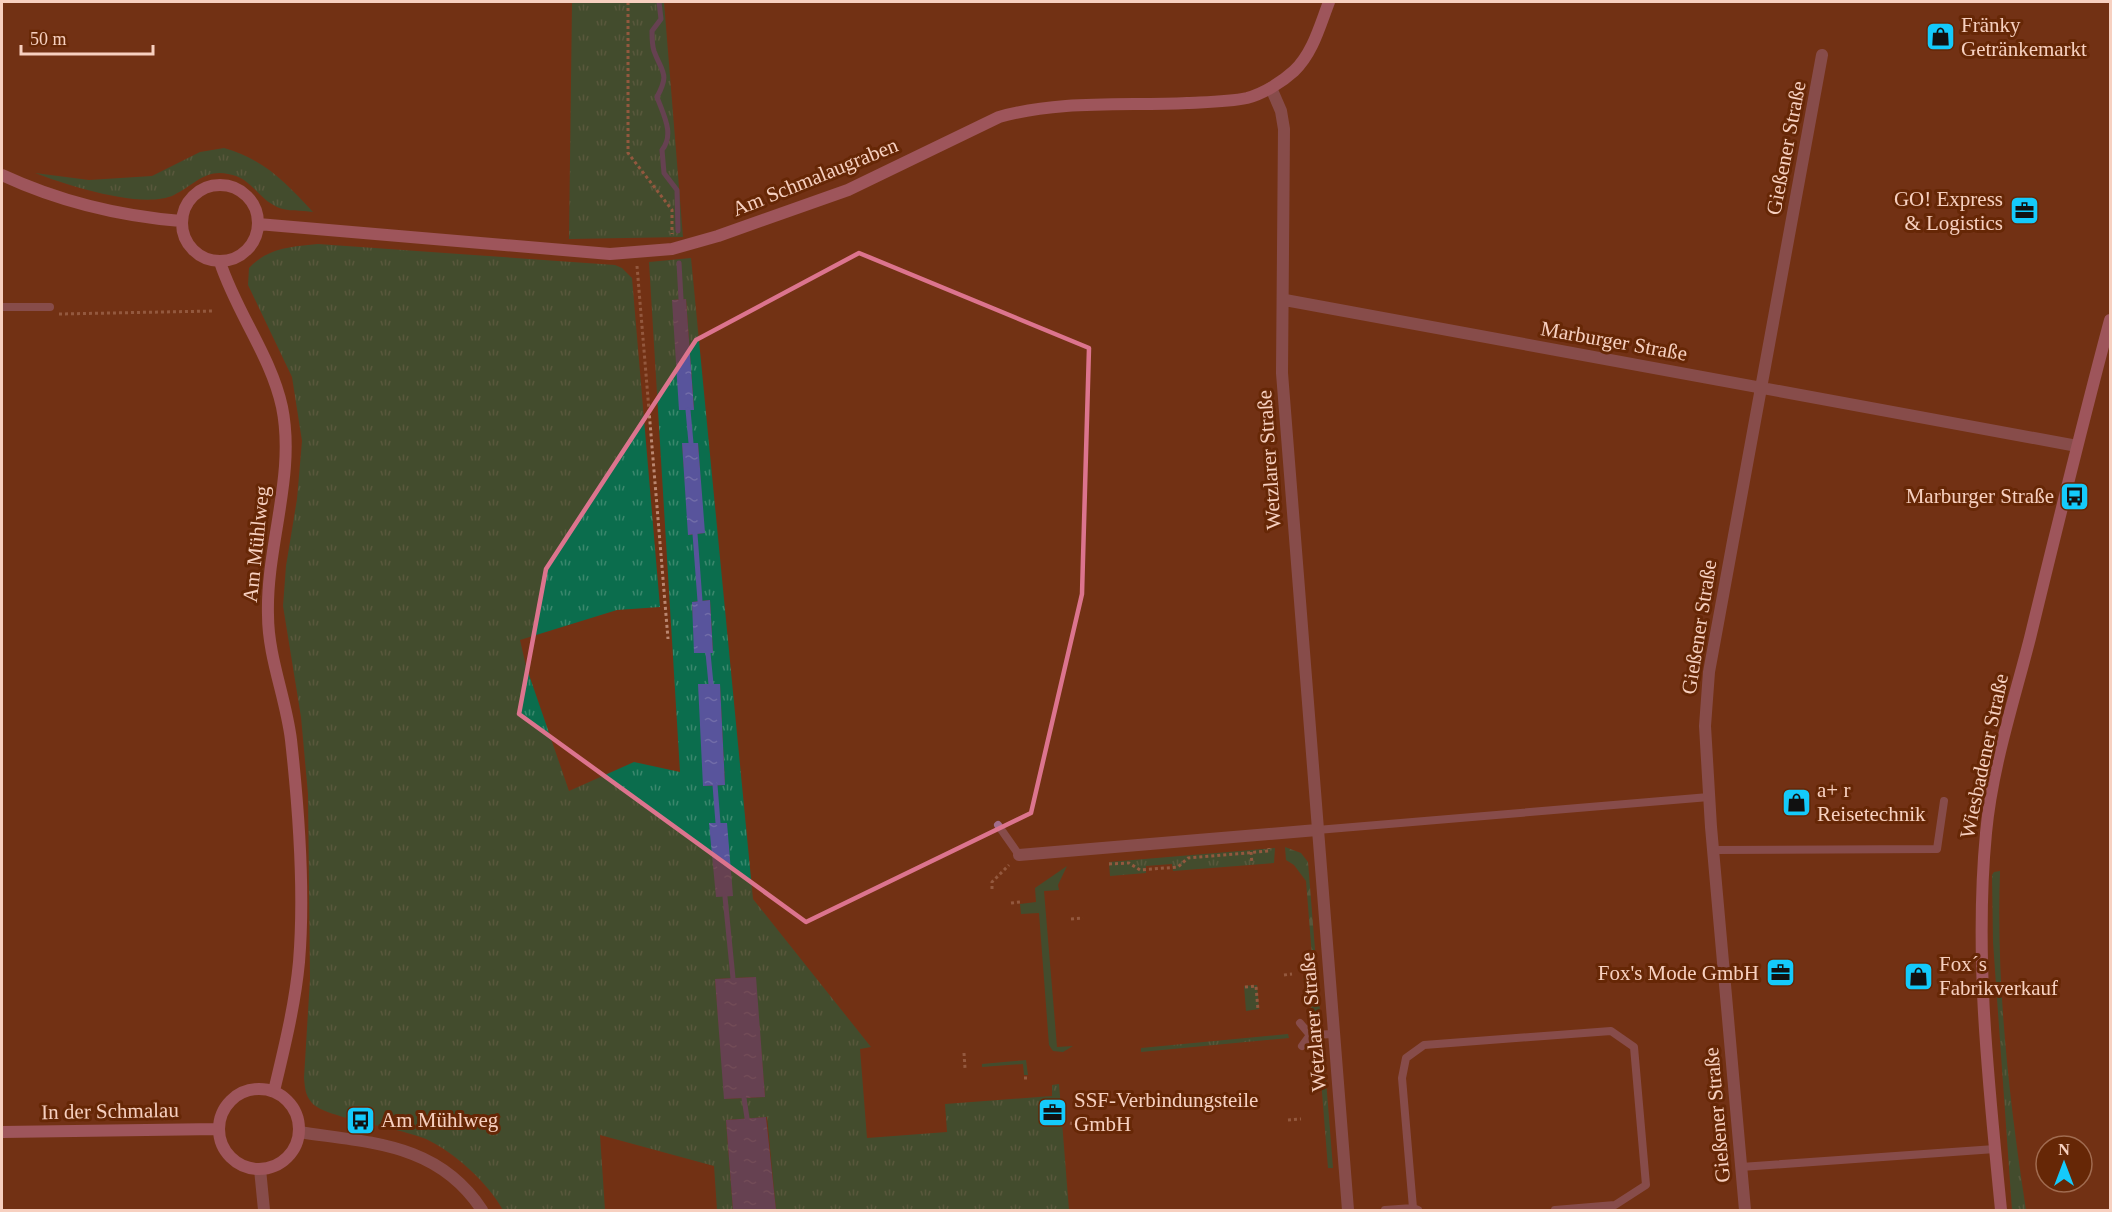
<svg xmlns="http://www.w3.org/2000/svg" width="2112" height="1212" font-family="'Times New Roman',serif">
	<defs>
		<pattern id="grass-tufts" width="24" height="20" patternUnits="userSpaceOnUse" patternTransform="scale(1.5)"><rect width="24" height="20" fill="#0b6d4d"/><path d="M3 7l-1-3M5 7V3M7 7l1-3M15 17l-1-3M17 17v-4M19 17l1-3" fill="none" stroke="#3b876d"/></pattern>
		<pattern id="forest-firs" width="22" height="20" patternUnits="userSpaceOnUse" patternTransform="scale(1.5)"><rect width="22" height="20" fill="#0b6d4d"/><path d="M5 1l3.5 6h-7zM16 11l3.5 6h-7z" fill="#3b876d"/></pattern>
		<pattern id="water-ripples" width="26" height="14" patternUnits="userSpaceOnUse" patternTransform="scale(1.5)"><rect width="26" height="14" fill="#58549c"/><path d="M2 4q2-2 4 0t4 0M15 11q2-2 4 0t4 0" fill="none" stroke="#716ca8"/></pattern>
	</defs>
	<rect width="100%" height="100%" fill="#723214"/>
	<!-- grass -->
	<path fill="url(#grass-tufts)" fill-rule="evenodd" d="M572 2H664L683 237 569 239Z
		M224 148C265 160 285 182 313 212 302 210 287 212 277 207 257 198 251 177 228 174 205 169 193 186 174 195 143 210 66 185 35 173L89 180 152 176 200 152Z
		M318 244 615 265 622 268 632 278 660 607 617 610 520 640 526 666 569 791 634 762 680 772 649 262 691 258 753 899 871 1047 860 1049 867 1138 947 1132 945 1104 1052 1096V1085L1059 1084 1069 1210H776L767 1117 726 1120 733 1210H717L714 1166 600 1135 605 1210H503C488 1183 454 1152 426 1139 401 1128 325 1118 312 1103 305 1095 305 1088 304 1078L310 979 308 794 301 717 283 606 286 566 297 499 302 441 292 377 248 285 249 268C269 247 291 247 318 244ZM686 299 694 409V410H680L673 300ZM682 443H698L704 533 689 535ZM710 600 713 653H695L692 602ZM699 684 720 685 725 785 704 786ZM755 977 765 1097 725 1099 715 979Z
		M1275 848 1274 863 1173 871 1172 864 1146 866V873L1110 876 1109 862Z
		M2000 871C1996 985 2009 1098 2026 1210H2012L1993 942 1992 875 1994 872Z
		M1288 1034 1289 1038 1141 1052V1048Z
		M1319 1055H1324L1333 1168H1328Z
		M1026 1060 1028 1075H1024L1023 1064 982 1067V1064Z"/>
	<!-- forest -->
	<path fill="url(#forest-firs)" d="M1285 847 1301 853 1308 862 1320 1012 1307 1013 1316 1001 1315 992 1303 979 1313 969 1306 881 1294 865 1286 860Z"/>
	<!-- garden -->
	<path fill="#0b6d4d" d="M1067 866 1058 885 1059 890 1044 891 1057 1047 1073 1046 1063 1052 1053 1051 1049 1045 1039 913 1021 914 1020 904 1036 902 1035 888Z
		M1257 985 1259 1009 1246 1011 1244 986Z"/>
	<!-- water -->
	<path fill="url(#water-ripples)" d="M686 299 694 410H679L672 300Z
		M682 443H698L705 533 688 535Z
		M710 600 713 653H694L692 602Z
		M698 684H720L725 785 703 786Z
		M709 823H727L733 896 716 897Z
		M756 977 765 1097 724 1099 715 979Z
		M766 1117 776 1210H733L726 1120Z"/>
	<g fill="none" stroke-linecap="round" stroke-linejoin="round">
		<!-- stream -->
		<path stroke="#58549c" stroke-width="5" d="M659 2 661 19 652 31C652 37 652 45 654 51 662 73 670 73 657 97 663 114 675 134 662 150L664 173 677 190 678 231
			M679 263 681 299
			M688 410 691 443
			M695 534 700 601
			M708 653 711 684
			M715 785 718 823
			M725 897 733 978
			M744 1098 747 1118"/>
		<!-- path -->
		<path stroke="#ba8771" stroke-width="3" stroke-dasharray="3 3" stroke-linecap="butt" d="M628 2V153L672 210V234
			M637 266 668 639
			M59 314 214 311
			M1251 852 1252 864
			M1109 864 1129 863 1140 870 1178 867 1188 858 1269 851V848
			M992 889V882L1009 865
			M1011 903 1020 902
			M1071 919 1083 918
			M1284 975 1292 974
			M1245 987 1256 986 1258 1010
			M964 1053 965 1068
			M1024 1078H1028
			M1288 1120 1301 1119
			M1070 1123 1078 1125"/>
		<!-- lane -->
		<path stroke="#a16d8c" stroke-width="8" d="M2 307H50
			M998 825 1019 855
			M1317 830 1709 797
			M1713 850 1937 849 1944 801
			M1300 1023 1310 1035
			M1310 1035 1334 1034
			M1302 1046 1310 1035
			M1741 1167 1995 1149
			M1413 1208 1402 1078 1406 1058 1424 1045 1611 1031 1634 1047 1646 1185 1615 1205 1555 1210
			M1385 1210 1413 1208 1418 1210"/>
		<!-- street -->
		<path stroke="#a16d8c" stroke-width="12" d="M1271 88 1281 111 1284 129 1282 373 1348 1210
			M1285 300 2077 446
			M1019 855 1317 830
			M299 1132C371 1143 438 1143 482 1210
			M260 1169 264 1210
			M1745 1210 1711 827 1705 726 1709 672 1822 55"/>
		<!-- secondary -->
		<path stroke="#d280b1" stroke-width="12" d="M2 175C58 201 120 216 181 221
			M182 223a38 38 0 1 1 76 0a38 38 0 1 1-76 0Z
			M258 224 610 254 672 249 718 236 848 190 999 117C1060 100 1125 106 1187 103 1206 102 1228 102 1247 98 1263 94 1282 82 1294 71 1313 53 1320 25 1329 2
			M220 262C236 312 271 356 282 407 296 475 266 546 268 615 268 657 286 698 291 740 299 812 305 890 299 962 295 1005 284 1049 274 1091
			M219 1129a40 40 0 1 1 80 0a40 40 0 1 1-80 0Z
			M2 1132 218 1129
			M2001 1210C1989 1086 1974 958 1986 833 1992 767 2014 701 2030 638 2056 531 2082 425 2110 320"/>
	</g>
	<!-- marked area -->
	<path d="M0 0H2112V1212H0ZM859 253 1089 348 1082 594 1031 813 806 922 519 714 546 569 696 340Z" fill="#723214" fill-opacity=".55" fill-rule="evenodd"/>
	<path fill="none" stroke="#dc748e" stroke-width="4.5" stroke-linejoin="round" d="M859 253 1089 348 1082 594 1031 813 806 922 519 714 546 569 696 340Z"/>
	<!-- icons -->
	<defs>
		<symbol id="shop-square" viewBox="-11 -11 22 22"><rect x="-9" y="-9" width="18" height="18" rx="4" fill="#14cafb" stroke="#662706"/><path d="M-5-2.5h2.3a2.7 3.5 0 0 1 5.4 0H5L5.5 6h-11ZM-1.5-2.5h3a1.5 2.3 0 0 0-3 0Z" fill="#111"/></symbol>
		<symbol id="office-square" viewBox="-11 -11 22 22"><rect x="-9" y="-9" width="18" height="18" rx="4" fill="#14cafb" stroke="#662706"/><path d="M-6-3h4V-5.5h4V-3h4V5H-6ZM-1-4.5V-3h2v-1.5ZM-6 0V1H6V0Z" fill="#111"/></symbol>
		<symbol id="bus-square" viewBox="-11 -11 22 22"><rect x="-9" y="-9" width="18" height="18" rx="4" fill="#14cafb" stroke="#662706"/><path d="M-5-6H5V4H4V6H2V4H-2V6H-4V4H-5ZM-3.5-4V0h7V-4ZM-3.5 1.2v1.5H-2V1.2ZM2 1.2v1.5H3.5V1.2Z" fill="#111"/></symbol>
	</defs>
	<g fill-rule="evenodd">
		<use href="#shop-square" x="1924" y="20" width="33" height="33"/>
		<use href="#office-square" x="2008" y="194" width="33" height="33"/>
		<use href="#bus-square" x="2058" y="480" width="33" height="33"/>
		<use href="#shop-square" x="1780" y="786" width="33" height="33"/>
		<use href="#office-square" x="1764" y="956" width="33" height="33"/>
		<use href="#shop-square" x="1902" y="960" width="33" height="33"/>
		<use href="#office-square" x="1036" y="1096" width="33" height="33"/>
		<use href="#bus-square" x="344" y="1104" width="33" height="33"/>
	</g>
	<g text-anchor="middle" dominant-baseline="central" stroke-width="6" stroke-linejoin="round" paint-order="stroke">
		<!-- poi labels -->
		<g font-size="21" fill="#f7d0c0" stroke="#662706" text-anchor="start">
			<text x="1961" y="25">Fränky<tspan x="1961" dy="24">Getränkemarkt</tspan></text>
			<text x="2003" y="199" text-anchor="end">GO! Express<tspan x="2003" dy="24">&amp; Logistics</tspan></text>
			<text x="2054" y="496" text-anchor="end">Marburger Straße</text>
			<text x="1817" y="790">a+ r<tspan x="1817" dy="24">Reisetechnik</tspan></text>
			<text x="1939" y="964">Fox´s<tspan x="1939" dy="24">Fabrikverkauf</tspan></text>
			<text x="1759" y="973" text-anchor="end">Fox's Mode GmbH</text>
			<text x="1074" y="1100">SSF-Verbindungsteile<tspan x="1074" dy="24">GmbH</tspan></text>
			<text x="381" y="1120">Am Mühlweg</text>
		</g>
		<!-- street labels -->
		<g font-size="21" fill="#f7d0c0" stroke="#662706">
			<text transform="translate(1786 148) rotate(-79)">Gießener Straße</text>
			<text transform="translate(815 177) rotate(-22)">Am Schmalaugraben</text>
			<text transform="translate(1614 341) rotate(10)">Marburger Straße</text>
			<text transform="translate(1269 460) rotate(-94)">Wetzlarer Straße</text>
			<text transform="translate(256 544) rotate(-84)">Am Mühlweg</text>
			<text transform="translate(1699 627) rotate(-81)">Gießener Straße</text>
			<text transform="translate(1984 756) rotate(-78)">Wiesbadener Straße</text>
			<text transform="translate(1313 1022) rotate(-95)">Wetzlarer Straße</text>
			<text transform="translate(110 1111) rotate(-1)">In der Schmalau</text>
			<text transform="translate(1717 1115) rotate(-95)">Gießener Straße</text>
		</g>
	</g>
	<!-- border -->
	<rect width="2112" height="1212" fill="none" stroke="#f7d0c0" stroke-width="6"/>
	<!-- north arrow -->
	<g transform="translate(2064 1164)"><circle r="28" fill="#662706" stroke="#a06b50" stroke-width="1.5"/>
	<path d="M0-4.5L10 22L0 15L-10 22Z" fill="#14cafb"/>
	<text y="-9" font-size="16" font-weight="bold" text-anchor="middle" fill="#f7d0c0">N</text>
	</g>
	<!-- scale -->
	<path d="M21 45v9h132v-9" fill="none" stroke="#f7d0c0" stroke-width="3"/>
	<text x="30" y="45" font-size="18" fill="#f7d0c0" stroke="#662706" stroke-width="4.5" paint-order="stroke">50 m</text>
</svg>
